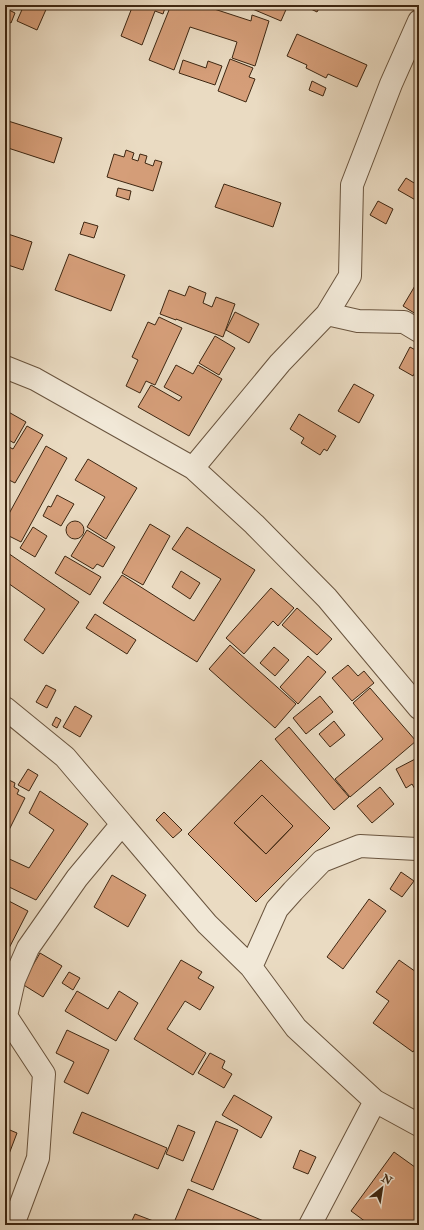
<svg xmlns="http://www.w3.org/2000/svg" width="424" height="1230" font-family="'IM FELL Double Pica',serif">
	<rect width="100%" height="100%" fill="#eadbc2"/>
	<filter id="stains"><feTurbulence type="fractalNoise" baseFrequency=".005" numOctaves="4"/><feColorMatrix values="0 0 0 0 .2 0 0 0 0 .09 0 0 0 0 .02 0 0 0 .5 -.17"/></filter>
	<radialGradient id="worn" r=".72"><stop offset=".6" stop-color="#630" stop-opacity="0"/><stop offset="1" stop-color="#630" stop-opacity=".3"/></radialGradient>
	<!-- building -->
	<path fill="#d59e79" stroke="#3e2712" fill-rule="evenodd" d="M24 5H48L37 30 17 21Z
		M133 5H166L163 14 155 11 142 45 121 36Z
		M171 5H202L251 21 252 15 269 21 255 66 232 58 237 42 190 27 174 70 149 60Z
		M243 5H288L281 21Z
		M303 5H321L317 12Z
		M5 8 15 13 11 23 5 20Z
		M297 34 367 65 357 87 328 74 326 78 306 68 307 65 287 56Z
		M230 59 253 68 249 77 255 79 246 102 218 91Z
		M183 60 206 68 208 61 222 66 215 85 179 73Z
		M312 81 326 88 323 96 309 90Z
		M5 120 62 138 54 163 5 147Z
		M126 150 134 153 132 159 138 161 140 154 147 156 145 163 153 166 155 160 162 162 153 191 107 177 114 154 124 157Z
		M406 178 419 186V202L398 190Z
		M224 184 281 203 273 227 215 207Z
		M118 188 131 191 129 200 116 196Z
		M378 201 393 209 386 224 370 215Z
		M84 222 98 226 94 238 80 234Z
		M5 233 32 242 23 270 5 264Z
		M69 254 125 275 111 311 55 290Z
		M419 279V316L403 306Z
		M189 286 206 293 203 303 212 307 216 297 235 304 223 337 176 319V320L160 314 169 290 185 296Z
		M235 312 259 324 249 343 226 330Z
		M159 317 182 328 155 385 146 381 140 393 126 386 138 360 132 357 148 322 155 325Z
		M215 336 235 348 219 375 199 363Z
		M410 347 419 352V365L413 376 399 368Z
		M176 365 193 374 198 365 222 379 189 436 138 407 151 385 179 401 182 397 164 387Z
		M354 384 374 395 359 423 338 411Z
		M5 410 26 422 14 443 5 438Z
		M299 414 336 436 327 451 324 449 320 455 301 443 304 438 290 429Z
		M27 426 43 435 15 483 5 478V454L9 447 13 449Z
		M46 446 67 458 21 542 5 534V521Z
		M88 459 137 488 106 539 87 527 105 497 75 480Z
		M57 495 74 504 61 526 43 516 48 506 51 507Z
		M66 530a9 9 0 1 1 18 0a9 9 0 1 1-18 0Z
		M150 524 170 536 143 585 122 573Z
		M33 527 47 536 35 557 20 548Z
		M187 527 255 570 197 662 103 603 122 575 194 621 221 579 172 549Z
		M87 530 115 547 103 567 97 564 93 569 71 556Z
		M5 551 79 602 43 654 24 640 45 609 5 581Z
		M65 556 101 577 90 595 55 573Z
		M181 571 200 583 190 599 172 587Z
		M271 588 294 608 278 626 273 621 244 654 226 638Z
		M297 608 332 639 317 655 282 625Z
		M95 614 136 640 127 654 86 628Z
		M230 645 296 704 275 728 209 669Z
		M274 647 289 660 275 676 260 663Z
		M308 656 326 672 298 704 280 687Z
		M348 665 358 676 364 671 374 683 352 701 332 678Z
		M46 685 56 690 47 708 36 702Z
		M370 688 416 741 350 797 335 779 383 739 353 703Z
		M320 696 333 712 306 734 293 718Z
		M75 706 92 716 80 737 63 727Z
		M56 717 61 720 57 728 52 725Z
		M334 721 345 735 330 747 319 734Z
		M289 727 349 797 334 810 275 739Z
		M419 757V796L412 784 406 788 396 769Z
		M261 760 330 828 256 902 188 834ZM262 795 293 826 266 854 234 823Z
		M28 769 38 775 29 791 18 785Z
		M5 778 15 783 14 787 19 790 17 794 25 798 5 838Z
		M380 787 394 804 372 823 357 806Z
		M40 791 88 824 36 900 5 885V857L29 868 54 830 29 813Z
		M262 795 293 826 266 854 234 823Z
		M164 812 182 830 173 838 156 820Z
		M401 872 414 881 402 897 390 889Z
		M112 875 146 895 128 927 94 907Z
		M5 899 28 911 5 956Z
		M369 899 386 911 343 969 327 957Z
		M40 953 62 966 43 997 22 984Z
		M181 960 202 972 198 978 214 987 200 1010 185 1001 167 1029 206 1053 193 1075 134 1039Z
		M399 960 419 974V1043L413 1052 373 1023 389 1001 376 992Z
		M69 972 80 978 73 990 62 983Z
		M77 991 108 1009 119 991 138 1003 116 1041 65 1011Z
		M67 1030 109 1050 88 1094 64 1082 74 1062 56 1053Z
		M210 1053 225 1061 222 1068 232 1074 224 1088 198 1073Z
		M234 1095 272 1117 261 1138 222 1115Z
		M82 1112 167 1148 158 1169 73 1133Z
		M216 1121 238 1130 213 1190 191 1181Z
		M178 1125 195 1132 183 1161 166 1154Z
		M5 1128 17 1133 9 1154 5 1153Z
		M300 1150 316 1157 308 1174 293 1168Z
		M394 1152 419 1170V1225H370L351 1211Z
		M188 1189 273 1225H173Z
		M135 1214 156 1222 155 1225H130Z"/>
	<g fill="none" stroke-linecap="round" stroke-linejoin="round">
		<defs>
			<path id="minor" d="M327 314 358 321 404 322 419 331
				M5 367 35 379 193 468 254 524 327 598 419 708
				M193 468 280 363 327 314 350 276 352 185 391 84 419 21
				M5 708 65 757 122 824
				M251 967 277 909 293 891 322 861 360 846 417 849 419 848
				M13 1225 38 1158 44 1074 6 1016 14 980 28 948 77 878 122 824 207 924 251 967 296 1028 375 1101 419 1125
				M310 1225 375 1101"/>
		</defs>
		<!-- minor casing -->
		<use href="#minor" stroke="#69543e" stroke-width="24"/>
		<!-- minor -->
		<use href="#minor" stroke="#f1e8d7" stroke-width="22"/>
	</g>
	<!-- margin -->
	<rect width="424" height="1230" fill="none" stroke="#eadbc2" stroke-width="20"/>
	<rect x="6" y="6" width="412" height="1218" fill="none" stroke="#3e2712" stroke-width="2"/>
	<rect x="10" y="10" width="404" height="1210" fill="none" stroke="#3e2712"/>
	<!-- north arrow -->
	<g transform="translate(382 1188) rotate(30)" stroke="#f1e8d7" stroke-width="3" paint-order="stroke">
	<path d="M0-3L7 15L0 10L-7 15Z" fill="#3e2712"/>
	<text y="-6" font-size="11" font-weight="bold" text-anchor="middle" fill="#3e2712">N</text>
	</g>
	<rect width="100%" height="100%" filter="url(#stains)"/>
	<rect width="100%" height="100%" fill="url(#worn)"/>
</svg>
